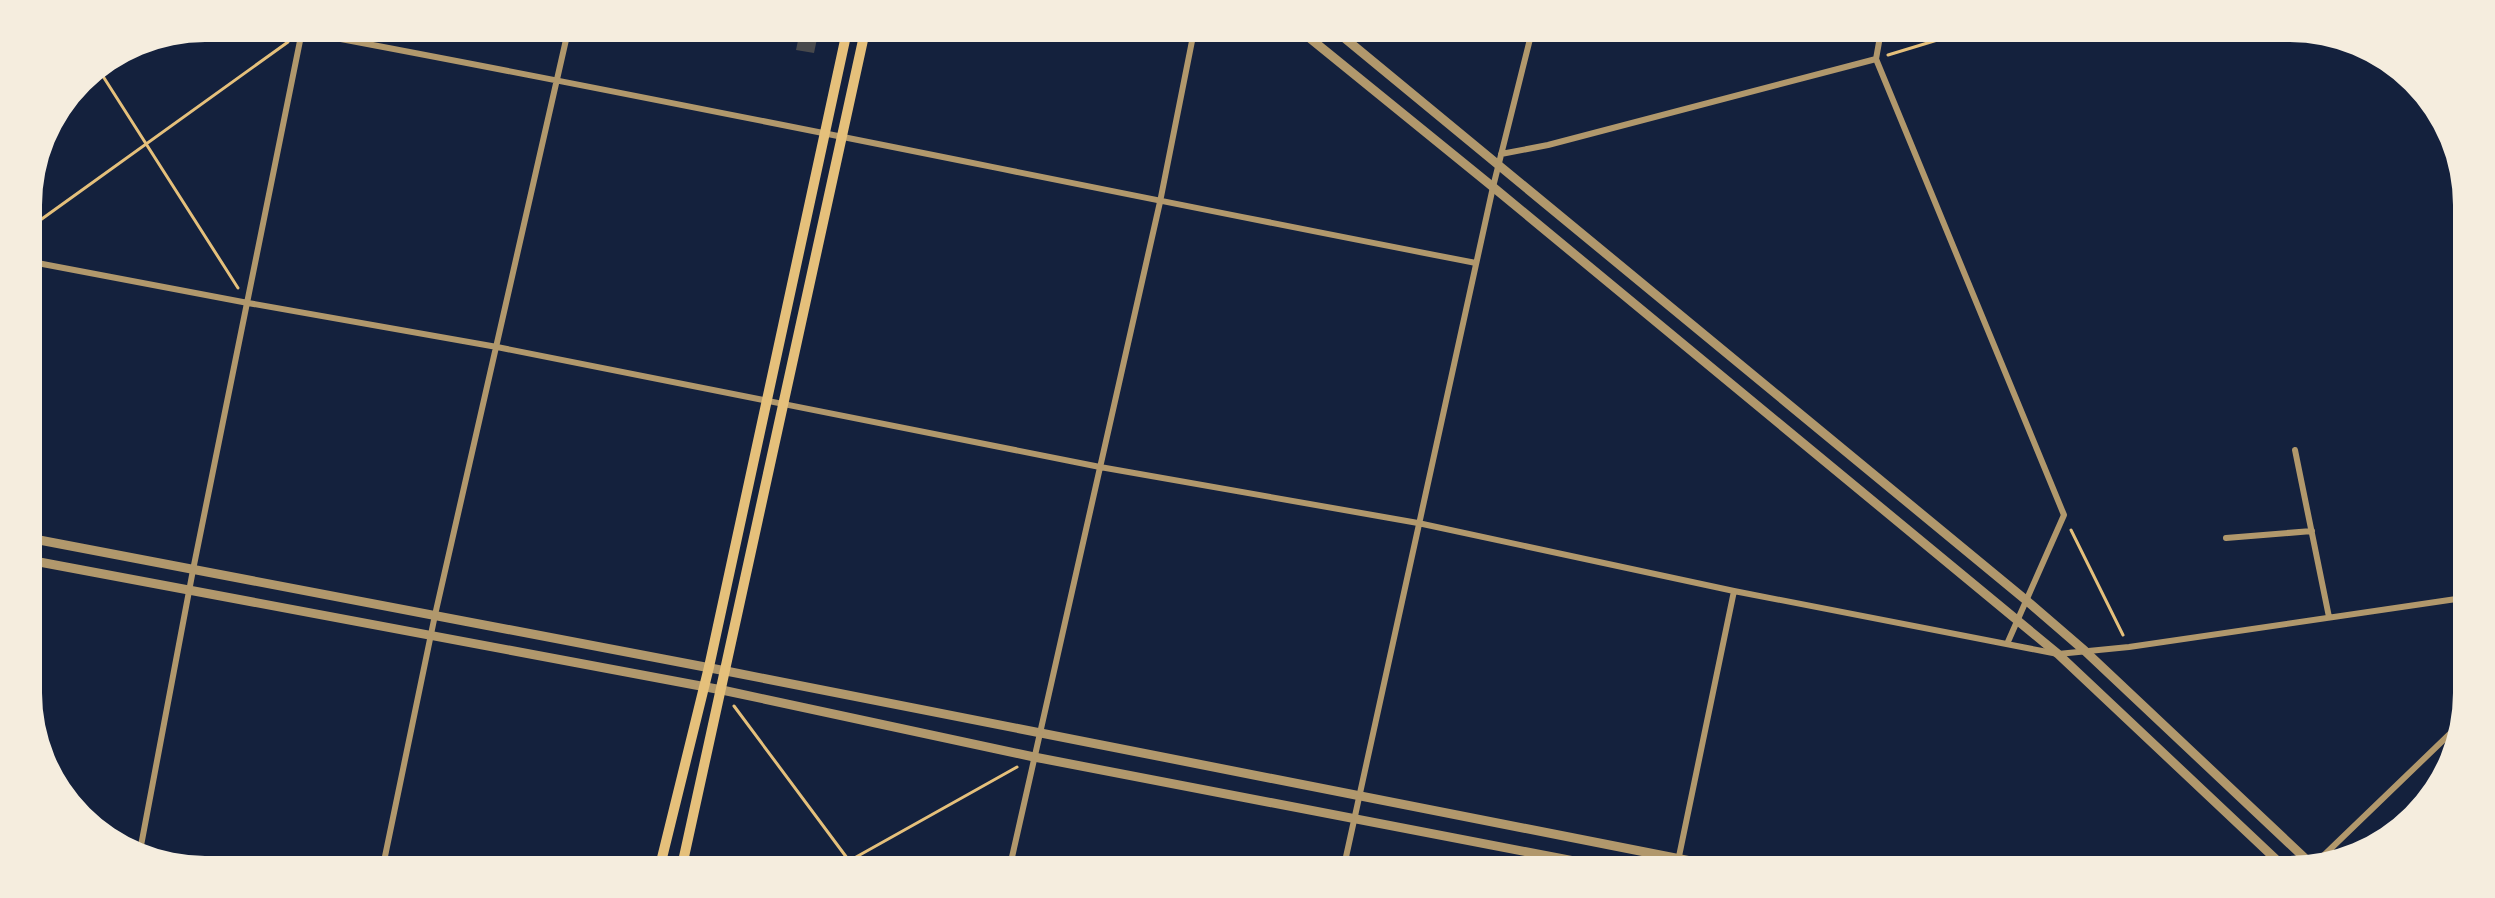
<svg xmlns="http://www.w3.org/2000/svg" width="2495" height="898" font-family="'Nunito Sans',sans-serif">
	<rect width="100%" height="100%" fill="#14213d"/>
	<!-- building -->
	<path fill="#48494c" d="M800 31 818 34 814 53 796 50Z"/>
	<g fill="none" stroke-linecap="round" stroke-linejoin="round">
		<!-- path -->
		<path stroke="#e5c07b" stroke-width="3" d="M1888 55 1967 31
			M99 70 238 288
			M32 226 288 42
			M2071 530 2123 635
			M734 706 853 866
			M840 866 1017 767"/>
		<!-- minor -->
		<path stroke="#b1986c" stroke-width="6" d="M298 31C692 104 1083 187 1476 263
			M1876 59 2064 515 2007 644
			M1876 59 1881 31
			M1501 154 1548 145 1876 59
			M32 262 248 303 497 347 1100 467 1418 523 1734 591 2058 654 2129 647 2463 598
			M2295 450 2329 617
			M2226 538 2312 531
			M140 851 193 570 302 31
			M2320 859 2458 726
			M383 866 435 615 568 31
			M1010 866 1160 202 1194 31
			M1344 866 1493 187 1532 31
			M1677 866 1734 591"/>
		<!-- tertiary -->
		<path stroke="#b1986c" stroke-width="9" d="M1301 31 1493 187 2058 654 2283 866
			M1336 31 2027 601 2085 651 2310 863
			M34 539 726 671 1716 866
			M34 561 722 690 1034 757 1600 866"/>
		<!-- secondary -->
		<path stroke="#e5c07b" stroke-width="10" d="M660 866 709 667 847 31
			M682 866 865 31"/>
	</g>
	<!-- crop -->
	<path d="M0 0H2495V898H0ZM205 42H2290A163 163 0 0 1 2453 205V693A163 163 0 0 1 2290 856H205A163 163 0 0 1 42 693V205A163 163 0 0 1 205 42Z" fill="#f5edde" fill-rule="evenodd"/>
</svg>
